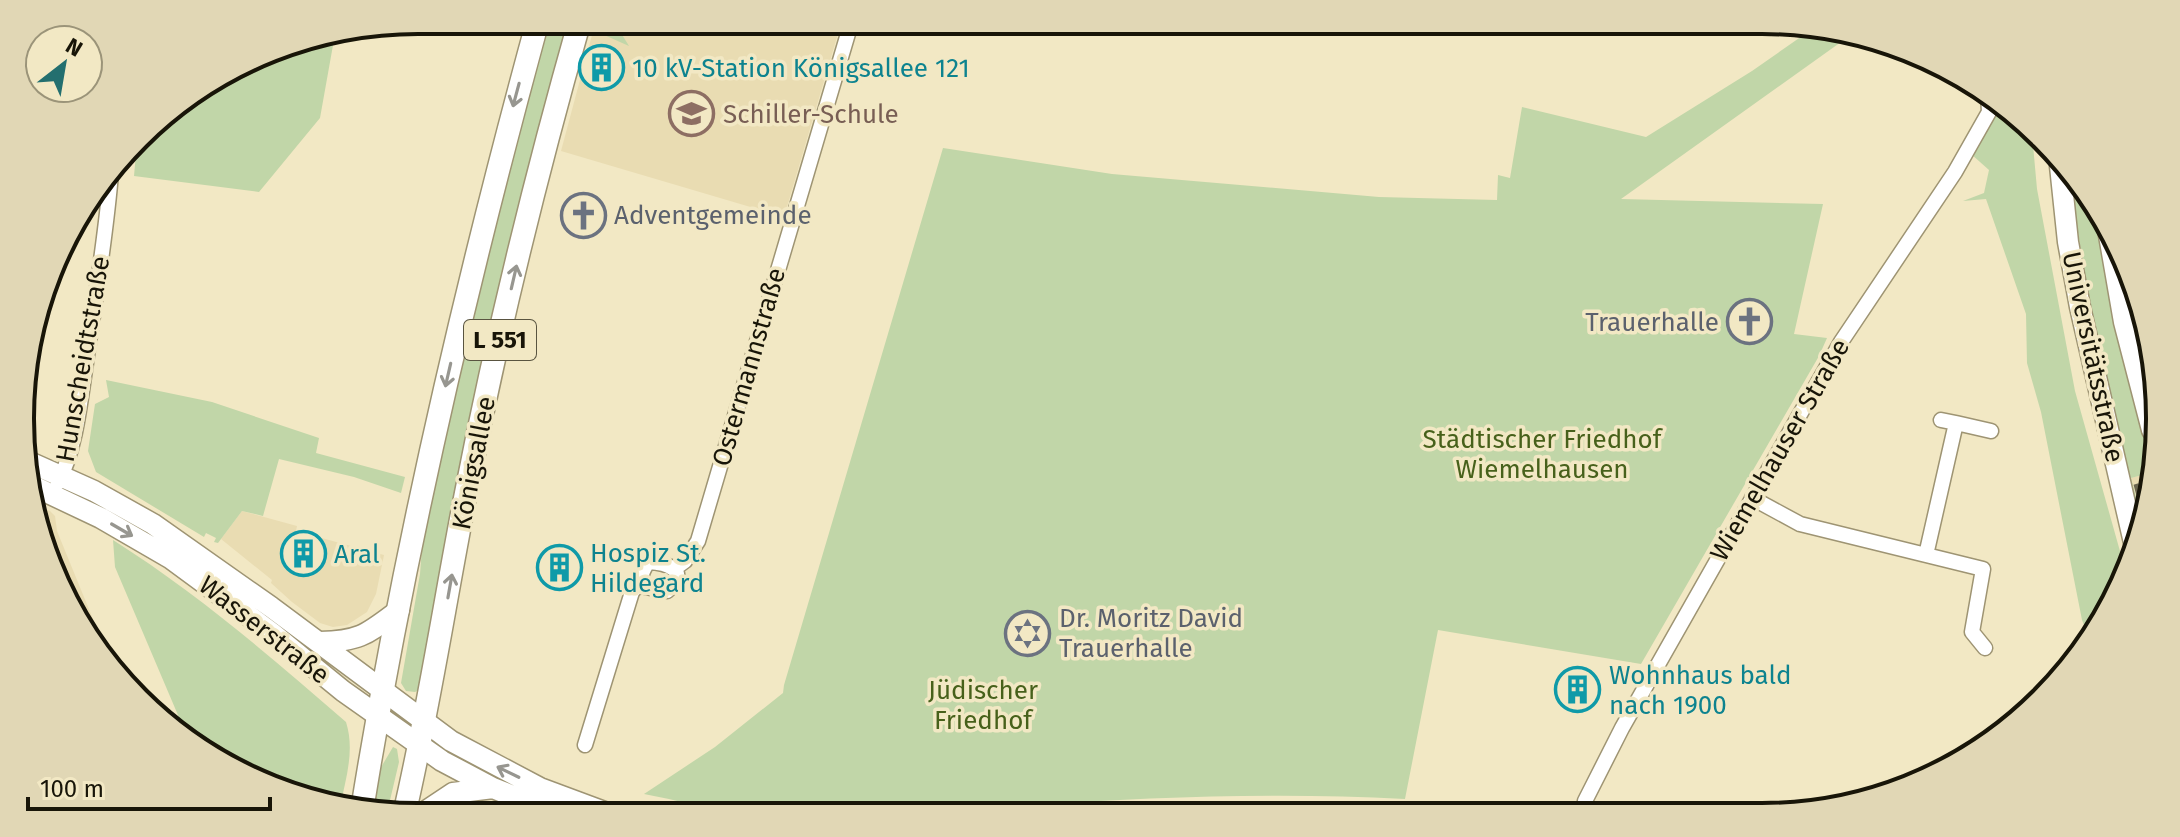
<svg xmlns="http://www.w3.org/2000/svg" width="2180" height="837" font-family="'Fira Sans',sans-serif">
	<rect width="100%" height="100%" fill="#f2e8c4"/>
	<!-- built -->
	<path fill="#e9dcb2" d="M596 20H842L784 217 561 151Z
		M2150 473 2146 522 2144 527 2131 478Z
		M30 503 50 511 55 516 57 531 104 646 96 649 87 640Z
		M242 511 297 526 296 531 384 555 376 594 367 612 347 625 333 627 320 623 292 602 271 583 272 580 221 539Z"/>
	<!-- green -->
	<path fill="#c1d6a8" d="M548 20H573L421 689 415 692 406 691 401 683 420 574 423 534 506 170Z
		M596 20H613L629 46 593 30Z
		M1815 27 1855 32 1621 199 1823 204 1794 334 1827 338 1819 356 1641 664 1438 630 1405 799C1280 792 1154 797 1029 805 939 812 834 824 745 814 711 810 677 800 644 794L715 747 783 693 784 685 943 148 1112 174 1379 197 1497 200 1498 175 1510 178 1522 107 1646 137 1752 71Z
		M335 34 320 118 259 192 134 176 137 142 156 119 290 41Z
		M1998 99 2004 103 2032 134 2037 189 2075 391 2125 569 2091 642 2082 620 2041 412 2027 363 2026 314 1986 199 1963 201 1984 193 1989 170 1971 154 1995 114Z
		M2069 176 2096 207 2104 270 2119 341 2150 460V473L2131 478 2144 527 2142 532 2091 314Z
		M2138 312 2157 367 2155 393 2140 338Z
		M106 380 212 402 319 438 316 453 405 477 401 493 354 477 279 459 263 516 242 511 218 543 214 542 216 538 206 533 204 537 96 472 88 451 95 404 109 397Z
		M113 540C197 593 271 657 346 722 355 750 346 778 340 807L315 803 189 741 115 567Z
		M393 747 397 749 399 762 387 813 371 811 380 769Z"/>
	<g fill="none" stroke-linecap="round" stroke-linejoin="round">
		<defs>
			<path id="street" d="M1956 423 1991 431
				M58 483C76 448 80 403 86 363 95 300 106 237 111 173
				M1752 498 1800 524 1983 569 1972 632 1985 648
				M1926 555 1956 423 1941 420
				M648 562C668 563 691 571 667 591L645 587C639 577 642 572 648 562Z
				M674 569 685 561 698 541 852 20
				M585 745 632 592 641 581
				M1583 814 1585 801 1622 728 1841 342 1955 172 1989 112 1988 94"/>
			<path id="secondary" d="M2060 166 2068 242 2080 307 2135 547
				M2106 218 2124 322 2152 430
				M27 461 94 491 153 524 271 607 451 741 540 788 618 817
				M27 483 101 518 170 558 272 633 343 691 442 761 493 788 565 817
				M320 642C361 641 367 634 399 610
				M417 817 453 793 493 788"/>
			<path id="primary" d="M362 810C405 543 467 280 538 20
				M404 815C429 708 445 600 466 493 497 334 536 175 580 20"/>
		</defs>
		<!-- street casing -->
		<use href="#street" stroke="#9e9473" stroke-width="17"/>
		<!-- secondary casing -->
		<use href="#secondary" stroke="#9e9473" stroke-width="23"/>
		<!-- primary casing -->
		<use href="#primary" stroke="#9e9473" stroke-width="25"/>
		<!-- street -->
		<use href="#street" stroke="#fff" stroke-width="14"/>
		<!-- secondary -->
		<use href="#secondary" stroke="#fff" stroke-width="20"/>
		<!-- primary -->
		<use href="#primary" stroke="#fff" stroke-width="22"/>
		<!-- rail -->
		<path stroke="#6a654f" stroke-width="5" stroke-dasharray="14 14" stroke-linecap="butt" d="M2136 484 2146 522"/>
	</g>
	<!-- one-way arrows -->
	<defs><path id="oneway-shaft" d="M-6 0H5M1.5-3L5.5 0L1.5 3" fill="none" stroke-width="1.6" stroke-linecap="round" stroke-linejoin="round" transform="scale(2)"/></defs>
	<g stroke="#979690">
		<use href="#oneway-shaft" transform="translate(516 95) rotate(105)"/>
		<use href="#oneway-shaft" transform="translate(514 277) rotate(-77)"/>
		<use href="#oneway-shaft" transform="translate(448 375) rotate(103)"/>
		<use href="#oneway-shaft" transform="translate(122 530) rotate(30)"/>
		<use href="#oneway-shaft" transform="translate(450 586) rotate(-80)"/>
		<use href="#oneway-shaft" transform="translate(508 772) rotate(-154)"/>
	</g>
	<!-- icons -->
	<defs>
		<symbol id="building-ring" viewBox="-11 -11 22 22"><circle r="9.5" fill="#f2e8c4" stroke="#0f9aa8" stroke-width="1.5"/><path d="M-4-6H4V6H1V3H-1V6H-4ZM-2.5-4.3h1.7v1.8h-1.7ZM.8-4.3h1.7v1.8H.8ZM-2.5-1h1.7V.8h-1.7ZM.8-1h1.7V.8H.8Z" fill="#0f9aa8"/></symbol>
		<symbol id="school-ring" viewBox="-11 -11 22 22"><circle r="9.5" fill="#f2e8c4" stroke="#8d6e63" stroke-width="1.5"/><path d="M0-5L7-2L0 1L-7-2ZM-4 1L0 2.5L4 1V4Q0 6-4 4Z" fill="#8d6e63"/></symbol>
		<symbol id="church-ring" viewBox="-11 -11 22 22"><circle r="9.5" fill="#f2e8c4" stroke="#6b7280" stroke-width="1.5"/><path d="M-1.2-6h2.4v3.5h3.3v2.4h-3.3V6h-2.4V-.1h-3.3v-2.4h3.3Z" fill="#6b7280"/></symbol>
		<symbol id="synagogue-ring" viewBox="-11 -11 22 22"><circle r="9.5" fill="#f2e8c4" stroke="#6b7280" stroke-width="1.5"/><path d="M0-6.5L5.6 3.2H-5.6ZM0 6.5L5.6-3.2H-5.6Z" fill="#6b7280"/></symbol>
	</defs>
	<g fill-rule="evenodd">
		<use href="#building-ring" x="576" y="42" width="51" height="51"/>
		<use href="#school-ring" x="666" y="88" width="51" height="51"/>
		<use href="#church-ring" x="558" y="190" width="51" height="51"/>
		<use href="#church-ring" x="1724" y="296" width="51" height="51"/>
		<use href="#building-ring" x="278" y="528" width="51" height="51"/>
		<use href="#building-ring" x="534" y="542" width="51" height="51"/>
		<use href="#synagogue-ring" x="1002" y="608" width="51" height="51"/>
		<use href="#building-ring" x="1552" y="664" width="51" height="51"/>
	</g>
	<g text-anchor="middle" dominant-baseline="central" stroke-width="7" stroke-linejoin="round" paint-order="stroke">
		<!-- shield labels -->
		<rect fill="#f2e8c4" stroke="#595440" stroke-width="2" x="464" y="320" width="72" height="40" rx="6"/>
		<g font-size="24" font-weight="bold" fill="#181508">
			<text x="500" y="340">L 551</text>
		</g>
		<!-- culture labels -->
		<g font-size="26" fill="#0d838f" stroke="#f2e8c4" text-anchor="start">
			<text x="632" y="68">10 kV-Station Königsallee 121</text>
			<text x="590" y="553">Hospiz St.<tspan x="590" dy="30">Hildegard</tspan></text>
			<text x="334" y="554">Aral</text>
			<text x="1609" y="675">Wohnhaus bald<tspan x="1609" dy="30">nach 1900</tspan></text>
		</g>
		<!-- education labels -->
		<g font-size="26" fill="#785e54" stroke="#f2e8c4" text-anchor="start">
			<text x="723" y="114">Schiller-Schule</text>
		</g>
		<!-- worship labels -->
		<g font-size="26" fill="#5b616d" stroke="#f2e8c4" text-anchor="start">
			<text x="614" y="215">Adventgemeinde</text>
			<text x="1719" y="322" text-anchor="end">Trauerhalle</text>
			<text x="1059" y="618">Dr. Moritz David<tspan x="1059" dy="30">Trauerhalle</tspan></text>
		</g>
		<!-- street labels -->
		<g font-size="26" fill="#181508" stroke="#f2e8c4">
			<text transform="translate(2093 357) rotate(78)">Universitätsstraße</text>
			<text transform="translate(83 359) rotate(-80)">Hunscheidtstraße</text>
			<text transform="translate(749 367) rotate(-74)">Ostermannstraße</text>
			<text transform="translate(1780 450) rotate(-60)">Wiemelhauser Straße</text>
			<text transform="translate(474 463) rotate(-79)">Königsallee</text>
			<text transform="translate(264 630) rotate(38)">Wasserstraße</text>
		</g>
		<!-- park labels -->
		<g font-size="26" fill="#47611b" stroke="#f2e8c4">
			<text x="1542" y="439">Städtischer Friedhof<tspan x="1542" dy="30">Wiemelhausen</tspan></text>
			<text x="983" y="690">Jüdischer<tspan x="983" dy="30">Friedhof</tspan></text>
		</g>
	</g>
	<!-- crop -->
	<path d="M0 0H2180V837H0ZM418 34H1762A384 384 0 0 1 2146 418V419A384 384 0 0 1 1762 803H418A384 384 0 0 1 34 419V418A384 384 0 0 1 418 34Z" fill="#e1d7b5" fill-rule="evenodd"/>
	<path fill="none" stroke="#181508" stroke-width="4" d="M418 34H1762A384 384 0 0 1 2146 418V419A384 384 0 0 1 1762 803H418A384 384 0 0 1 34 419V418A384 384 0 0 1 418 34Z"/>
	<!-- north arrow -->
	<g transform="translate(64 64) rotate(31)"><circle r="38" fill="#f2e8c4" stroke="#9b9479" stroke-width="2"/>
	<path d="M0-6L14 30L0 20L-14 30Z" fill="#236f6f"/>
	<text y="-12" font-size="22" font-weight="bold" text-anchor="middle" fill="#181508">N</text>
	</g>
	<!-- scale -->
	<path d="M28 797v12h242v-12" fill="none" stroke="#181508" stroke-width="4"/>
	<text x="40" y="797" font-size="24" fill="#181508" stroke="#f2e8c4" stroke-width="6" paint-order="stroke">100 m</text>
</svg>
